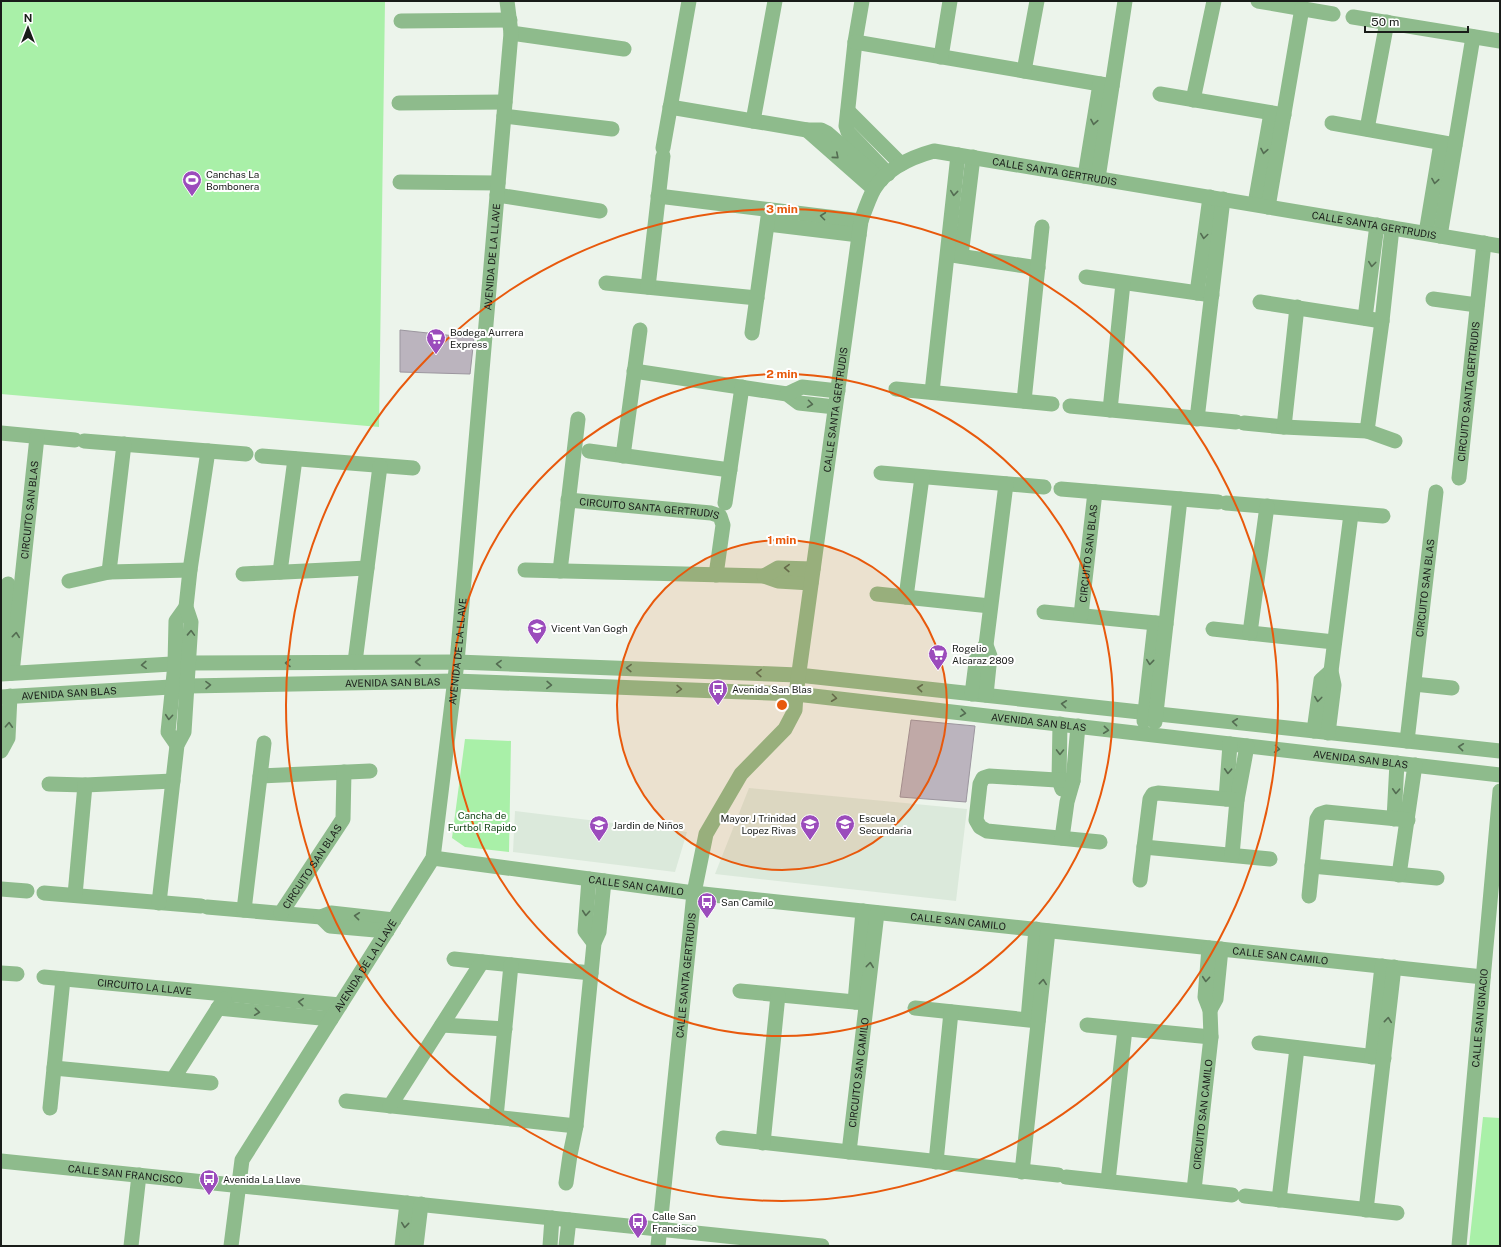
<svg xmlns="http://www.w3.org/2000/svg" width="1501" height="1247" font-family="'Public Sans',sans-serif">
	<rect width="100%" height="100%" fill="#ecf4eb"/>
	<!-- built -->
	<path fill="#dbe9db" d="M749 788 967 809 956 901 715 874Z
		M515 811 687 832 675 872 513 852Z"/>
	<!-- green -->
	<path fill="#a9f0a8" d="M1 1H385L379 427 1 394Z
		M465 739 511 741 509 852 465 847 452 838Z
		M1483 1117 1500 1118V1246H1469Z"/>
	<!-- building -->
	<path fill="#bbb4be" stroke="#9c969f" d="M400 330 474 338 470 374 400 372Z
		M911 720 975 726 966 802 900 797Z"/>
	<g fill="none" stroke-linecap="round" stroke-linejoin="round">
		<!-- minor -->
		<g stroke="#8ebb8c" stroke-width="15">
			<path d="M862 1 855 42 846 126 848 132 888 174"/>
			<path d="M1258 1 1333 14"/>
			<path d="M1353 17 1500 41"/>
			<path d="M401 21 510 20"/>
			<path d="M511 33 624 49"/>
			<path d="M855 42 1112 86"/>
			<path d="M941 57 950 1"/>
			<path d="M1024 71 1037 1"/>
			<path d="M1160 94 1284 115"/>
			<path d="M1193 100 1214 1"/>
			<path d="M399 103 505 102"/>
			<path d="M670 107 807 130H821L827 133 881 180"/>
			<path d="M848 111 901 164"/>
			<path d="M504 116 612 129"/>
			<path d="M753 121 775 1"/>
			<path d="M1332 123 1455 145"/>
			<path d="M1367 129 1387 22"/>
			<path d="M807 130 874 189"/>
			<path d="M663 148 689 1"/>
			<path d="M1085 176 1100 84"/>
			<path d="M1098 178 1125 1"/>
			<path d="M400 182 498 183"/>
			<path d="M497 195 600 211"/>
			<path d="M658 196 861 221"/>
			<path d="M1255 204 1271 113"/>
			<path d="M1268 207 1302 8"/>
			<path d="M768 224 859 235"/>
			<path d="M1426 233 1441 143"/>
			<path d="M1440 236 1473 37"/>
			<path d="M952 255 1038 268"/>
			<path d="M961 256 973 157"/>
			<path d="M1086 277 1212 295"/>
			<path d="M606 283 757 298"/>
			<path d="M648 287 663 156"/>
			<path d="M1197 293 1210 197"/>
			<path d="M1433 299 1477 305"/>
			<path d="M1260 302 1382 321"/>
			<path d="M1365 318 1377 225"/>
			<path d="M752 333 769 210"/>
			<path d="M634 371 787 394 799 403 835 407"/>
			<path d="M896 389 1052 404"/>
			<path d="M932 392 958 155"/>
			<path d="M787 394 802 387 838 391"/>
			<path d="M1024 401 1042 227"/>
			<path d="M1070 406 1236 422"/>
			<path d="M1110 410 1123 283"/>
			<path d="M1197 419 1223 199"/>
			<path d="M1244 423 1284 427 1367 431 1382 321 1392 228"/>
			<path d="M1284 427 1297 307"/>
			<path d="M1367 431 1395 441"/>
			<path d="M1 433 75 440"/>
			<path d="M84 441 246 454"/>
			<path d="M589 451 730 470"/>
			<path d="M262 456 413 468"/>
			<path d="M623 456 640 330"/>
			<path d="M881 473 1044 487"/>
			<path id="s1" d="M1459 478 1484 243"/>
			<path d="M1061 489 1218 502"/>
			<path id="s2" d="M568 500 711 513 720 516 723 525 716 575"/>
			<path d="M725 503 742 387"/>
			<path d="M1226 503 1383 516"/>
			<path d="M525 570 764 576 778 581 811 583"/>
			<path d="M560 571 578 419"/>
			<path d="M109 572 124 444"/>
			<path d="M280 572 295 459"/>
			<path d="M243 574 367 568"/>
			<path d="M764 576 778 568 813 569"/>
			<path d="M69 581 109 572 190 570"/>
			<path d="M877 594 990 606"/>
			<path d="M906 597 922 477"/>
			<path d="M1044 612 1166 624"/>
			<path id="s3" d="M1081 615 1095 492"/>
			<path d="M1213 629 1334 642"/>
			<path d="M1250 633 1267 506"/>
			<path d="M1 661 8 584"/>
			<path d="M355 662 380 466"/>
			<path id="s4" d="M12 673 37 437"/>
			<path d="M1 674 189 663 457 662 798 675 1500 751"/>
			<path d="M1414 684 1452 688"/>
			<path d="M972 694 977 655 986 645"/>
			<path d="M986 695 990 656 986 645 1006 484"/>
			<path id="s5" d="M1 697 188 686 454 681 796 694 1500 775"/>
			<path d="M1144 721 1155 623"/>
			<path d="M1155 722 1180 499"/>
			<path d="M1060 724 1059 780 1062 789"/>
			<path d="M1314 731 1321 680 1331 671"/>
			<path d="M1328 733 1334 685 1331 671 1351 514"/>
			<path id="s6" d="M1407 741 1436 492"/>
			<path d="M177 745 168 732 175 664 176 621 186 607"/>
			<path d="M1 751 8 738 10 696"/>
			<path d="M260 776 370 771"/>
			<path d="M1073 781 989 776 983 778 980 784 976 820 980 827 987 831 1100 842"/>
			<path d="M49 784 85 785 173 781"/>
			<path d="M1226 799 1230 744"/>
			<path d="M1394 819 1397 763"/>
			<path d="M1062 838 1067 802 1073 781 1078 726"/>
			<path d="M1144 847 1270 859"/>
			<path d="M1232 855 1237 800 1247 746"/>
			<path id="s7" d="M433 858 694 893 1483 977"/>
			<path d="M1312 866 1437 878"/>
			<path d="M1399 875 1415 765"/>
			<path d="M589 879 585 931 594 943"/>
			<path d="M1140 880 1150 799 1153 794 1158 793 1237 800"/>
			<path d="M1 889 27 891"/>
			<path d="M44 893 201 906"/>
			<path d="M75 895 85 785"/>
			<path d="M1309 896 1317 819 1320 814 1326 812 1408 820"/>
			<path d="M159 903 177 745 184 732 191 622 186 607 190 570 208 451"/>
			<path d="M207 907 321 917 331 913 394 920"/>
			<path d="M244 910 264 743"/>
			<path id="s8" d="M281 913 343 819 344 772"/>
			<path d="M321 917 330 926 387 931"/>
			<path d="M454 959 591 973"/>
			<path d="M1 973 17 974"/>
			<path id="s9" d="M44 977 340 1005"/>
			<path d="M740 991 865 1003"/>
			<path d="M855 1002 863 911"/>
			<path d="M218 1008 331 1019"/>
			<path d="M915 1008 1038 1021"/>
			<path d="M1210 1010 1216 999 1221 949"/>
			<path d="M1028 1019 1036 929"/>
			<path d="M442 1025 505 1029"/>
			<path d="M1087 1025 1211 1037"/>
			<path d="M1259 1043 1384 1058"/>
			<path d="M1372 1057 1382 966"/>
			<path d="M54 1068 211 1083"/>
			<path d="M173 1079 224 999"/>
			<path d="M346 1101 576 1126"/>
			<path d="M390 1106 482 962"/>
			<path d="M50 1108 63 979"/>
			<path d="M496 1117 511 965"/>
			<path d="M723 1138 1058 1175"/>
			<path d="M763 1143 778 995"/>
			<path id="s10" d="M849 1152 877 913"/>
			<path id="s11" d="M1 1161 822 1246"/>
			<path d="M936 1162 951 1012"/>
			<path d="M1022 1172 1048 931"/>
			<path d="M1066 1177 1232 1195"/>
			<path d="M1108 1181 1125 1029"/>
			<path d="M566 1183 570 1155 576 1126 594 943 599 932 604 881"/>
			<path id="s12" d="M1194 1190 1211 1037 1210 1010 1205 997 1209 948"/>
			<path d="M1245 1196 1397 1213"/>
			<path d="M1279 1200 1297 1048"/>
			<path d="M1366 1210 1394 967"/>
			<path d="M131 1246 139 1175"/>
			<path id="s13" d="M231 1246 242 1160 433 858 457 662 511 33 507 1"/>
			<path d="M402 1246 407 1203"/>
			<path d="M416 1246 421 1204"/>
			<path d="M550 1246 552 1218"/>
			<path d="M566 1246 569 1220"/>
			<path id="s14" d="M658 1246 694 893 706 834 741 774 785 729 795 710 796 694 861 221C865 210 869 198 874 189 887 168 912 157 934 151L1500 246"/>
			<path id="s15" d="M1459 1246 1500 791"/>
		</g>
	</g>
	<!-- one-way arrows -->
	<defs><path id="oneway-chevron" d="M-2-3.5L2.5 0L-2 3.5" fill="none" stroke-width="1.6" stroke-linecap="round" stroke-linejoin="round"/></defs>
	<g stroke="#546c52">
		<use href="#oneway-chevron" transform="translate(1094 122) rotate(100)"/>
		<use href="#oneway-chevron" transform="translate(1264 151) rotate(100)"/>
		<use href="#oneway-chevron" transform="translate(836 156) rotate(41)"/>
		<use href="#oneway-chevron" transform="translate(1435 181) rotate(99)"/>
		<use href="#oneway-chevron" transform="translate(954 193) rotate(96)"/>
		<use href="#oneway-chevron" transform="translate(823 216) rotate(-173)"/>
		<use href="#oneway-chevron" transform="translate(1204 236) rotate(98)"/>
		<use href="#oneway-chevron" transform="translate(1372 264) rotate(97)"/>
		<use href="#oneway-chevron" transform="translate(810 404) rotate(7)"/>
		<use href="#oneway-chevron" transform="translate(787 568) rotate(-178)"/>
		<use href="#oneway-chevron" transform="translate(191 633) rotate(-88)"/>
		<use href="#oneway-chevron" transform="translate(16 635) rotate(-84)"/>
		<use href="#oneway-chevron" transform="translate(418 662) rotate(180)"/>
		<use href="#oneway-chevron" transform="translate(1150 662) rotate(96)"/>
		<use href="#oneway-chevron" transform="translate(288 663) rotate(180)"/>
		<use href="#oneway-chevron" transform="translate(499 664) rotate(-178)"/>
		<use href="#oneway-chevron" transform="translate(144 665) rotate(177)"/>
		<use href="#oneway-chevron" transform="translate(629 668) rotate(-178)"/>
		<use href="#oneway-chevron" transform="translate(759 673) rotate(-178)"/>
		<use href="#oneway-chevron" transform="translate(208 685) rotate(-1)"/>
		<use href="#oneway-chevron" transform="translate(549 685) rotate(2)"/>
		<use href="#oneway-chevron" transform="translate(920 688) rotate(-174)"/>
		<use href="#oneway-chevron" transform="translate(679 689) rotate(2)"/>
		<use href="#oneway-chevron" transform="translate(834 698) rotate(7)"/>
		<use href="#oneway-chevron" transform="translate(1318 699) rotate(97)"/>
		<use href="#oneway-chevron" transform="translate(1064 704) rotate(-174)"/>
		<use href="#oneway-chevron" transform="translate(963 713) rotate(7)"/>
		<use href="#oneway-chevron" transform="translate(169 717) rotate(95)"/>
		<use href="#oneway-chevron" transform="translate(1235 722) rotate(-174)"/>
		<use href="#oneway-chevron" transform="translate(9 725) rotate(-87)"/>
		<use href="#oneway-chevron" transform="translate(1106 730) rotate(6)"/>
		<use href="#oneway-chevron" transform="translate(1461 747) rotate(-174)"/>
		<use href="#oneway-chevron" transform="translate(1277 749) rotate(7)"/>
		<use href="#oneway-chevron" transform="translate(1060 752) rotate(91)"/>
		<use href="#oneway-chevron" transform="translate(1228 771) rotate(93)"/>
		<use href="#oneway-chevron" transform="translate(1396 791) rotate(93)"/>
		<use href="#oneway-chevron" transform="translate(586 913) rotate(95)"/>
		<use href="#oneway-chevron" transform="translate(357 916) rotate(-174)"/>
		<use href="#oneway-chevron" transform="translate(870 965) rotate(-83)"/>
		<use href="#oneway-chevron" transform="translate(1206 979) rotate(95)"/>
		<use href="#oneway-chevron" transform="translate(1043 982) rotate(-84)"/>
		<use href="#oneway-chevron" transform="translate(301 1002) rotate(-175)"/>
		<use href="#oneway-chevron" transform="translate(257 1012) rotate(6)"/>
		<use href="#oneway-chevron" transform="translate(1388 1020) rotate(-84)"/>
		<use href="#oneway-chevron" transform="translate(405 1225) rotate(96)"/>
	</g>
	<!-- distance rings -->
	<circle cx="782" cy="705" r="165" fill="#e8590c" fill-opacity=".12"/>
	<g fill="none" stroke="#e8590c" stroke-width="2">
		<circle cx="782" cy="705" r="165"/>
		<circle cx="782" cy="705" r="331"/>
		<circle cx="782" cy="705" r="496"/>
	</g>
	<!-- icons -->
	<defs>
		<symbol id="stadium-pin" viewBox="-11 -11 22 30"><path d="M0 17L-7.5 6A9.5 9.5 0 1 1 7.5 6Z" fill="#9b4cbc" stroke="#fff"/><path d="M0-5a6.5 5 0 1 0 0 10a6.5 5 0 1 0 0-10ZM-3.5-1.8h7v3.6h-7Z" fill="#fff"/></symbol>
		<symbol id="supermarket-pin" viewBox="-11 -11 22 30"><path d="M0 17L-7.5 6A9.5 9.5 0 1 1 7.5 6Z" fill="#9b4cbc" stroke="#fff"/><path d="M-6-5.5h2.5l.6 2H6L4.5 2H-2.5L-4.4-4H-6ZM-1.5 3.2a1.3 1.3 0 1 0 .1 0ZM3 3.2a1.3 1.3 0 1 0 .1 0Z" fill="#fff"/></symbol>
		<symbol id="school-pin" viewBox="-11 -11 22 30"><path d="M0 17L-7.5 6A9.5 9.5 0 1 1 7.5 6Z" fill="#9b4cbc" stroke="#fff"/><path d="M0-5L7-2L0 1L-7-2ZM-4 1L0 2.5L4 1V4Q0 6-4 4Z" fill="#fff"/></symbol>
		<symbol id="bus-pin" viewBox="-11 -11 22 30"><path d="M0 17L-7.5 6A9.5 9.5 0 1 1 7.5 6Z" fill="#9b4cbc" stroke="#fff"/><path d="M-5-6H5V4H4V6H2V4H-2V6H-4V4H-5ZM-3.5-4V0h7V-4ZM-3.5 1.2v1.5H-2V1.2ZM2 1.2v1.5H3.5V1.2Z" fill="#fff"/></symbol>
	</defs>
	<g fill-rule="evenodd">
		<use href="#stadium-pin" x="181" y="169" width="22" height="30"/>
		<use href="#supermarket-pin" x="425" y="327" width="22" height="30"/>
		<use href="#school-pin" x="526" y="617" width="22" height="30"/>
		<use href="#supermarket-pin" x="927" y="643" width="22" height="30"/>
		<use href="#bus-pin" x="707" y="678" width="22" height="30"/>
		<use href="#school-pin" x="799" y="813" width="22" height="30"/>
		<use href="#school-pin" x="834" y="813" width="22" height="30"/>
		<use href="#school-pin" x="588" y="814" width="22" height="30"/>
		<use href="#bus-pin" x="696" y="891" width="22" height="30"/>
		<use href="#bus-pin" x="198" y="1168" width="22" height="30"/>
		<use href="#bus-pin" x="627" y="1211" width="22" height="30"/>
	</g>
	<g text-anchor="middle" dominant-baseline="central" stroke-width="4" stroke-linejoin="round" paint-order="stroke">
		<!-- street labels -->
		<g font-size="10" fill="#191c19" stroke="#fff">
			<text stroke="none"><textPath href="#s14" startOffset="1292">CALLE SANTA GERTRUDIS</textPath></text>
			<text stroke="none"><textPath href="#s14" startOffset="1616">CALLE SANTA GERTRUDIS</textPath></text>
			<text stroke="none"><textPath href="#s13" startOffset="1048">AVENIDA DE LA LLAVE</textPath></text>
			<text stroke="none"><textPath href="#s1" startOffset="87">CIRCUITO SANTA GERTRUDIS</textPath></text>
			<text stroke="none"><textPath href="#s14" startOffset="872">CALLE SANTA GERTRUDIS</textPath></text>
			<text stroke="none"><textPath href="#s4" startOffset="164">CIRCUITO SAN BLAS</textPath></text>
			<text stroke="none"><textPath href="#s2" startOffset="82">CIRCUITO SANTA GERTRUDIS</textPath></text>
			<text stroke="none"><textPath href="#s3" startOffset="62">CIRCUITO SAN BLAS</textPath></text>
			<text stroke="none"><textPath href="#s6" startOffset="154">CIRCUITO SAN BLAS</textPath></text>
			<text stroke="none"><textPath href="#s13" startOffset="652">AVENIDA DE LA LLAVE</textPath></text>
			<text stroke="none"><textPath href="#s5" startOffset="392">AVENIDA SAN BLAS</textPath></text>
			<text stroke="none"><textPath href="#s5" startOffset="68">AVENIDA SAN BLAS</textPath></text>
			<text stroke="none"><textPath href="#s5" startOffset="1040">AVENIDA SAN BLAS</textPath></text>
			<text stroke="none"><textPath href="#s5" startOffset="1364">AVENIDA SAN BLAS</textPath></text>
			<text stroke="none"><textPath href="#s8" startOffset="56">CIRCUITO SAN BLAS</textPath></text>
			<text stroke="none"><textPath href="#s7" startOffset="205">CALLE SAN CAMILO</textPath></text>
			<text stroke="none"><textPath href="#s7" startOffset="529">CALLE SAN CAMILO</textPath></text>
			<text stroke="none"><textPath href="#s7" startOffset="853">CALLE SAN CAMILO</textPath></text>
			<text stroke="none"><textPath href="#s13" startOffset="317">AVENIDA DE LA LLAVE</textPath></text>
			<text stroke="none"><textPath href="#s14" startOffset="272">CALLE SANTA GERTRUDIS</textPath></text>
			<text stroke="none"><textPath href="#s9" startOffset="101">CIRCUITO LA LLAVE</textPath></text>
			<text stroke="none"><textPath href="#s15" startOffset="229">CALLE SAN IGNACIO</textPath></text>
			<text stroke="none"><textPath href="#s10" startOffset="80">CIRCUITO SAN CAMILO</textPath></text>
			<text stroke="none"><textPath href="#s12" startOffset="76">CIRCUITO SAN CAMILO</textPath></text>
			<text stroke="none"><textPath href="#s11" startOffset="125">CALLE SAN FRANCISCO</textPath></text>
		</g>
		<!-- poi labels -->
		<g font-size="10" fill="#191c19" stroke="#fff" text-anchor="start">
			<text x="206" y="174">Canchas La<tspan x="206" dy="12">Bombonera</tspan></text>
			<text x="450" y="332">Bodega Aurrera<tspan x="450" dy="12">Express</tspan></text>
			<text x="551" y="628">Vicent Van Gogh</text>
			<text x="952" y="648">Rogelio<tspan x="952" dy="12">Alcaraz 2809</tspan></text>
			<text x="732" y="689">Avenida San Blas</text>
			<text x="796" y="818" text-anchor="end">Mayor J Trinidad<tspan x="796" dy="12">Lopez Rivas</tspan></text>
			<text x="859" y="818">Escuela<tspan x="859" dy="12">Secundaria</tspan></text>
			<text x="613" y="825">Jardin de Niños</text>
			<text x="721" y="902">San Camilo</text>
			<text x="223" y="1179">Avenida La Llave</text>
			<text x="652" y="1216">Calle San<tspan x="652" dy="12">Francisco</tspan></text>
		</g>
		<!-- park labels -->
		<g font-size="10" fill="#174719" stroke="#fff">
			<text x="482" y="815">Cancha de<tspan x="482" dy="12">Furtbol Rapido</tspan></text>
		</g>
	</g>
	<circle cx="782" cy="705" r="6" fill="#e8590c" stroke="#fff" stroke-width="2"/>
	<g font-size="12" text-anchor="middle" font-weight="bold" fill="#e8590c" stroke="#fff" stroke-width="4" stroke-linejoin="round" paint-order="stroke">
		<text x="782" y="213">3 min</text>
		<text x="782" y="378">2 min</text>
		<text x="782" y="544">1 min</text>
	</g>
	<!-- border -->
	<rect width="1501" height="1247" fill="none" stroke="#191c19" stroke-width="4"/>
	<!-- north arrow -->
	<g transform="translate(28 28)" stroke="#ffffff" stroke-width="3" paint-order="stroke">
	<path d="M0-3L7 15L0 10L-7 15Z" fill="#191c19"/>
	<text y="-6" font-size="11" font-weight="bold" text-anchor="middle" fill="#191c19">N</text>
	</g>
	<!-- scale -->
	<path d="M1365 26v6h103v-6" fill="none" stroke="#191c19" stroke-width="2"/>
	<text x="1371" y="26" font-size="12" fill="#191c19" stroke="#ffffff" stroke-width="3" paint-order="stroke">50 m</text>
</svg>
